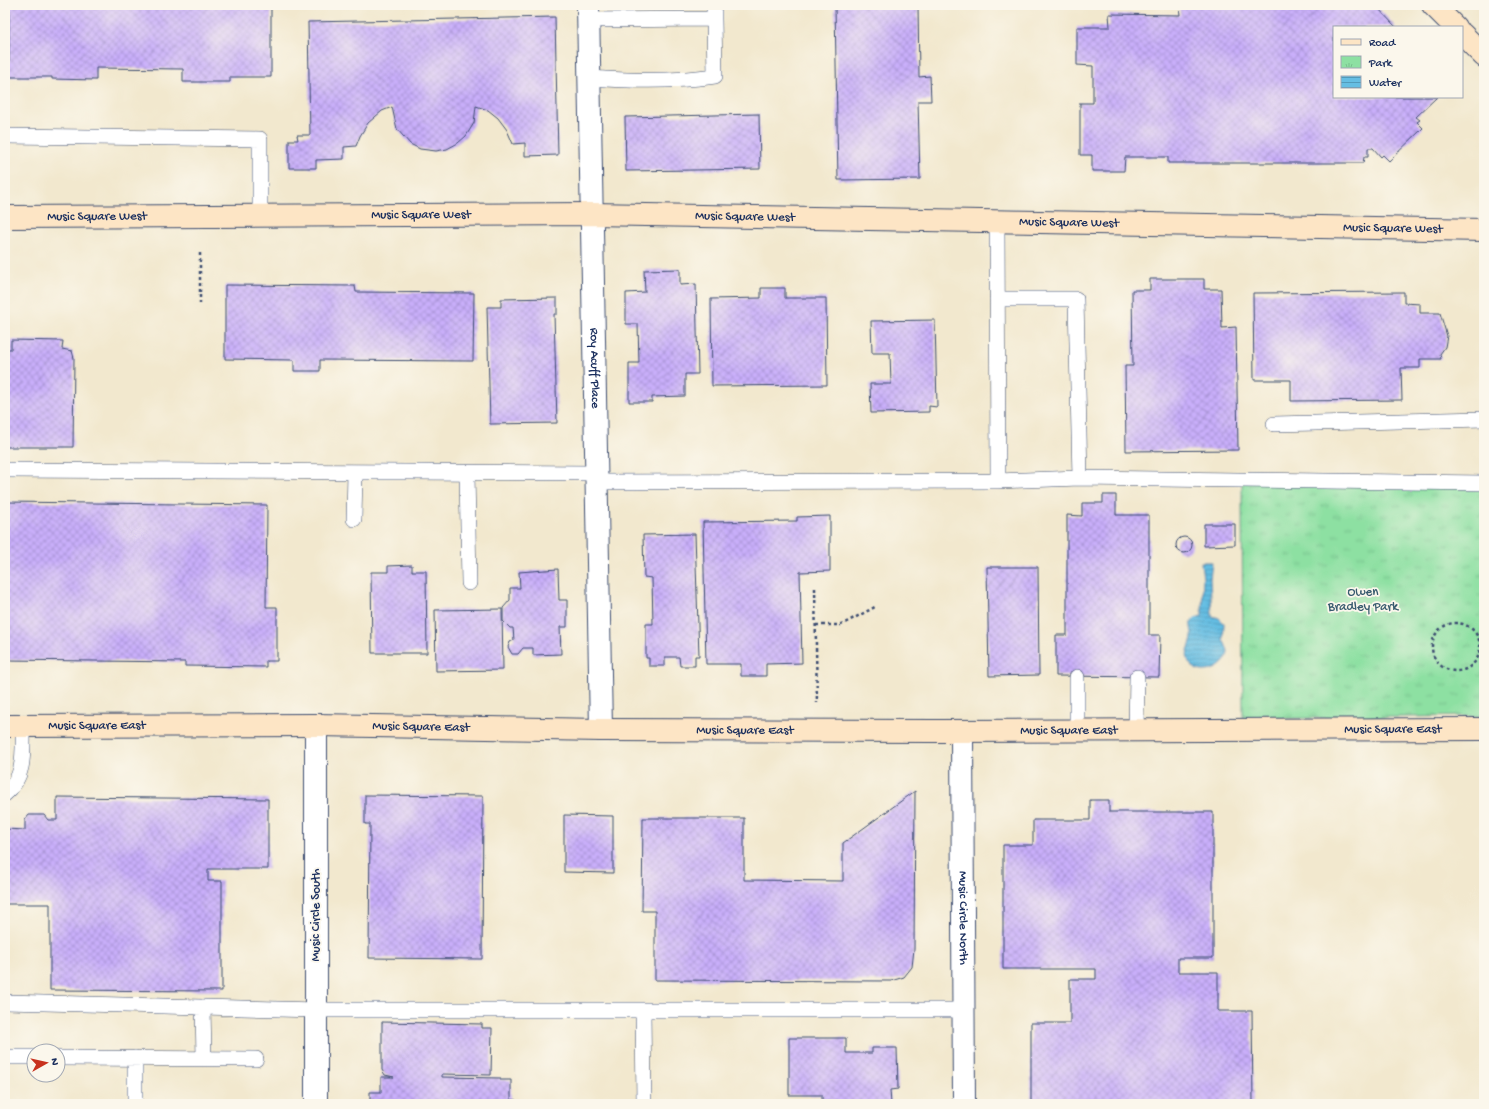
<svg xmlns="http://www.w3.org/2000/svg" width="1489" height="1109" font-family="'Gochi Hand',sans-serif">
	<defs>
		<pattern id="park-tufts" width="24" height="20" patternUnits="userSpaceOnUse"><rect width="24" height="20" fill="#8de0a2"/><path d="M3 7l-1-3M5 7V3M7 7l1-3M15 17l-1-3M17 17v-4M19 17l1-3" fill="none" stroke="#79c08e"/></pattern>
		<pattern id="water-rules" width="6" height="5" patternUnits="userSpaceOnUse"><rect width="6" height="5" fill="#65bee3"/><path d="M0 2.5h6" fill="none" stroke="#529bbb"/></pattern>
		<pattern id="building-cross-hatch" width="8" height="8" patternUnits="userSpaceOnUse"><rect width="8" height="8" fill="#c9affa"/><path d="M0 0l8 8M0 8l8-8" fill="none" stroke="#a28fce"/></pattern>
	</defs>
	<rect width="100%" height="100%" fill="#fbf7ec"/>
	<filter id="ink" filterUnits="userSpaceOnUse"><feTurbulence type="fractalNoise" baseFrequency=".025" numOctaves="2"/><feDisplacementMap in="SourceGraphic" scale="8" xChannelSelector="R" yChannelSelector="G"/><feConvolveMatrix kernelMatrix="1 2 1 2 8 2 1 2 1" color-interpolation-filters="sRGB"/></filter>
	<filter id="wash" filterUnits="userSpaceOnUse"><feTurbulence type="fractalNoise" baseFrequency=".012" numOctaves="4" result="noise"/><feDisplacementMap in="SourceGraphic" scale="16" xChannelSelector="R" yChannelSelector="G"/><feGaussianBlur stdDeviation="0.9" result="paint"/><feColorMatrix in="noise" values="0 0 0 0 0 0 0 0 0 0 0 0 0 0 0 0 0 1.4 0 .05"/><feComposite in="paint" operator="in"/></filter>
	<g filter="url(#wash)">
		<rect width="100%" height="100%" fill="#f2e8ce"/>
		<!-- park -->
		<path fill="url(#park-tufts)" stroke="#548880" d="M1242 480 1484 483V716L1243 719Z"/>
		<!-- water -->
		<path fill="url(#water-rules)" stroke="#4076a0" d="M1201 562H1212L1210 579 1212 616 1219 618 1224 623 1223 639 1228 651C1227 670 1197 679 1189 662 1184 652 1191 647 1192 638 1193 632 1190 628 1191 622L1195 618 1202 616 1203 578Z"/>
		<g id="blocks">
			<!-- building -->
			<path fill="url(#building-cross-hatch)" d="M9 5H271V77H230V82H183V69L96 68V80L52 79V77H9Z
				M835 5H918L919 77 930 76 931 101H918L920 179 838 180Z
				M1179 5H1375L1396 27H1334V97H1437L1416 117 1420 120 1417 122 1423 128 1389 161 1383 155 1381 157 1373 148H1368V157H1364L1363 163H1168V157H1125L1124 171H1092V155H1080V103H1093V66L1077 65V27H1110L1109 14 1180 15Z
				M555 17 558 155 525 156V143L513 144 507 130 498 118 488 110 476 106 474 123 466 136 458 143 447 149 436 151 420 149 410 144 397 129 392 107 382 111 368 123 360 136 356 146 344 147V159L316 160V168H289V140H298L297 135H310L308 22Z
				M759 114 760 169 626 171 625 117Z
				M680 269V285L696 284 698 374H685V396L652 397V402H629V363H639L638 324H626V293L645 292 644 270Z
				M1150 279H1204V289H1221L1222 328 1236 327 1238 450 1126 451 1125 366H1133L1132 290H1150Z
				M225 285 355 286 356 292 474 293 473 361 320 360V371H294V360L225 359Z
				M761 288H785V298H826L827 385 712 386 711 299 761 298Z
				M1404 292V303L1420 304V313H1440L1447 336 1445 347 1440 354 1441 359H1420V368H1401L1402 400 1291 401V380H1254L1253 293Z
				M557 298V314H554L557 423 490 424 487 307H501V299Z
				M935 320 937 407 929 406V412L871 413 870 384H891L890 353H872L871 321Z
				M11 340 63 341 62 349 72 351 74 358 73 447H5V349H11Z
				M1103 495H1116V515H1149V635H1160L1159 677 1056 676V635H1067V515L1082 516V503H1103Z
				M5 502 267 505 266 607H277V661H266V667L185 666V662L5 660Z
				M830 516V571L800 572 802 663 766 664V676H741V664H706L703 522 797 521V517Z
				M1204 524H1235V545L1204 546Z
				M695 534 699 656H695V666H680L679 657H665V666H649V658H646V624H653L652 578 644 577 643 535Z
				M1176 545a8 8 0 1 1 16 0a8 8 0 1 1-16 0Z
				M412 565V571H426L427 653H372L371 572H388V566Z
				M987 567H1038L1039 675 989 676Z
				M558 569 559 600H567V627H560L561 654 533 655V648H523L518 654H512L508 647 510 642 514 640 513 628H510L503 621V608L510 600V588H520L519 572Z
				M502 609 503 670 436 671 435 610Z
				M915 791 914 949 912 967 904 977 891 981 655 980V911H642L643 818H744V880L843 881V843Z
				M365 795 483 796 482 959 369 958 370 824H365Z
				M57 797 268 799V869H208V881H222V991L50 990V904H5V829L25 830V820L29 815H44L48 820H57Z
				M1090 800H1109V812H1213V958H1178V972H1218V1011H1252L1253 1104H1031V1023H1070V979H1096V969H1003V845H1033V820H1090Z
				M564 815 613 816V873L564 872Z
				M382 1022 482 1024V1028H492L491 1075 442 1074V1077L500 1078V1080H511V1100H516V1104H370V1092H381V1077H394L385 1075 382 1070Z
				M789 1038H846V1053H872V1048H897L898 1089 890 1090 891 1104H822V1095H789Z"/>
		</g>
	</g>
	<g filter="url(#ink)">
		<use href="#blocks" fill-opacity="0" stroke="#3b4b6f" stroke-width="1"/>
		<g fill="none" stroke-linecap="round" stroke-linejoin="round">
			<defs>
				<path id="lane" d="M714 5V19
					M588 20 714 19 715 76C674 82 631 81 590 78
					M5 136 260 139V216
					M997 221 998 481
					M997 299H1076L1080 478
					M1274 424 1484 419
					M5 470 597 473
					M467 473 469 583
					M597 482 998 481 1080 478 1484 483
					M354 519 355 472
					M1077 731V677
					M1136 731 1137 677
					M5 794C26 777 23 751 23 726
					M5 1002 316 1010H963
					M203 1007 204 1058
					M643 1010 644 1104
					M5 1057H34
					M58 1058 256 1059
					M135 1058V1104"/>
				<g id="street">
					<path id="s1" d="M588 5 601 730"/>
					<path d="M316 725V1104"/>
					<path id="s2" d="M962 731 964 1104"/>
				</g>
				<g id="secondary">
					<path d="M1433 5 1455 27"/>
					<path d="M1462 34 1484 56"/>
					<path id="s3" d="M5 217 592 214 1484 230"/>
					<path id="s4" d="M5 726 316 725 601 730 936 731 1484 729"/>
				</g>
			</defs>
			<!-- lane casing -->
			<use href="#lane" stroke="#3b4b6f" stroke-width="16"/>
			<!-- street casing -->
			<use href="#street" stroke="#3b4b6f" stroke-width="24"/>
			<!-- secondary casing -->
			<use href="#secondary" stroke="#3b4b6f" stroke-width="24"/>
			<!-- path -->
			<path stroke="#3b4b6f" stroke-width="2.5" stroke-dasharray="3 3" stroke-linecap="butt" d="M200 253V304
				M815 588 817 703
				M1432 647a24 24 0 1 1 48 0a24 24 0 1 1-48 0Z
				M816 625H841L875 607"/>
			<!-- lane -->
			<use href="#lane" stroke="#fff" stroke-width="15"/>
			<!-- street -->
			<use href="#street" stroke="#fff" stroke-width="22"/>
			<!-- secondary -->
			<use href="#secondary" stroke="#fde5c5" stroke-width="22"/>
		</g>
	</g>
	<g text-anchor="middle" dominant-baseline="central" stroke-width="3.5" stroke-linejoin="round" paint-order="stroke">
		<!-- street labels -->
		<g font-size="13" fill="#1b2f5e" stroke="#fbf7ec">
			<text stroke="none"><textPath href="#s3" startOffset="416">Music Square West</textPath></text>
			<text stroke="none"><textPath href="#s3" startOffset="92">Music Square West</textPath></text>
			<text stroke="none"><textPath href="#s3" startOffset="740">Music Square West</textPath></text>
			<text stroke="none"><textPath href="#s3" startOffset="1064">Music Square West</textPath></text>
			<text stroke="none"><textPath href="#s3" startOffset="1388">Music Square West</textPath></text>
			<text stroke="none"><textPath href="#s1" startOffset="363">Roy Acuff Place</textPath></text>
			<text stroke="none"><textPath href="#s4" startOffset="92">Music Square East</textPath></text>
			<text stroke="none"><textPath href="#s4" startOffset="416">Music Square East</textPath></text>
			<text stroke="none"><textPath href="#s4" startOffset="1388">Music Square East</textPath></text>
			<text stroke="none"><textPath href="#s4" startOffset="740">Music Square East</textPath></text>
			<text stroke="none"><textPath href="#s4" startOffset="1064">Music Square East</textPath></text>
			<text transform="translate(316 915) rotate(-90)">Music Circle South</text>
			<text stroke="none"><textPath href="#s2" startOffset="187">Music Circle North</textPath></text>
		</g>
		<!-- park labels -->
		<g font-size="13" fill="#385b6f" stroke="#fbf7ec">
			<text x="1363" y="592">Owen<tspan x="1363" dy="15">Bradley Park</tspan></text>
		</g>
	</g>
	<!-- margin -->
	<rect width="1489" height="1109" fill="none" stroke="#fbf7ec" stroke-width="20"/>
	<!-- legend -->
	<rect x="1333" y="26" width="130" height="72" fill="#fbf7ec" stroke="#a1a7b3"/>
	<rect x="1341" y="39" width="20" height="6" fill="#fde5c5" stroke="#a1a7b3"/>
	<text x="1369" y="46" font-size="12" fill="#1b2f5e">Road</text>
	<rect x="1341" y="56" width="20" height="12" fill="url(#park-tufts)" stroke="#a1a7b3"/>
	<text x="1369" y="66" font-size="12" fill="#1b2f5e">Park</text>
	<rect x="1341" y="76" width="20" height="12" fill="url(#water-rules)" stroke="#a1a7b3"/>
	<text x="1369" y="86" font-size="12" fill="#1b2f5e">Water</text>
	<!-- north arrow -->
	<g transform="translate(46 1063) rotate(82)"><circle r="19" fill="#fbf7ec" stroke="#a1a7b3"/>
	<path d="M0-3L7 15L0 10L-7 15Z" fill="#c8321e"/>
	<text y="-6" font-size="11" font-weight="bold" text-anchor="middle" fill="#1b2f5e">N</text>
	</g>
</svg>
